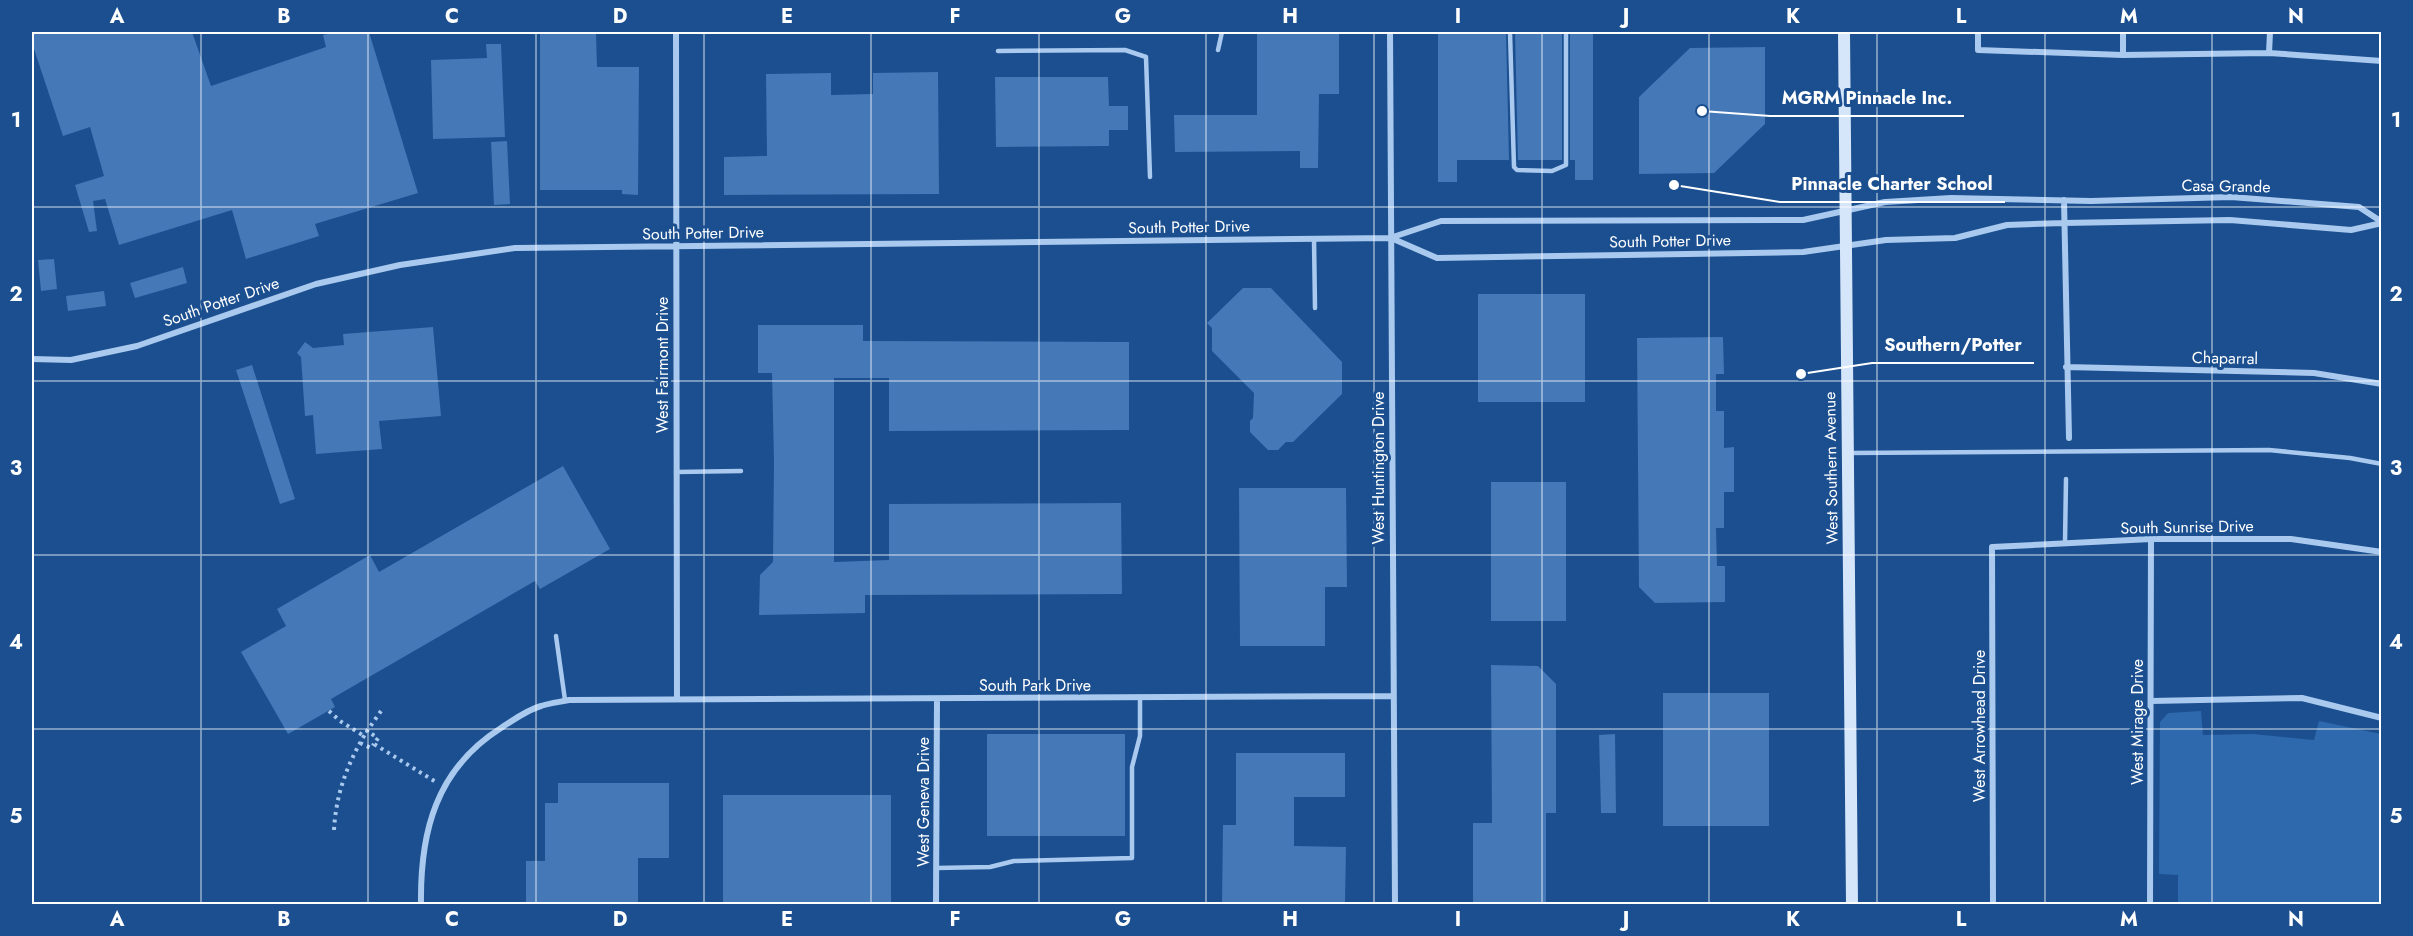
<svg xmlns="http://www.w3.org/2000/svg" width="2413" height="936" font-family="Jost,sans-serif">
	<rect width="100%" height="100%" fill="#1b4f8f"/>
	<!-- green -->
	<path fill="#2e69ad" d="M2201 711 2203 735 2253 734 2314 740 2319 721 2381 734V904H2178V875L2159 874 2160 722 2168 713Z"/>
	<!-- building -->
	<path fill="#4478b7" d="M32 32H192L211 86 326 47 323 35 335 32H369L418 193 315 224 319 236 246 259 232 210 119 245 105 199 93 201 97 231 89 232 75 185 104 176 90 127 63 136 32 43Z
		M540 32H596L597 67H639L638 195 622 194V190H540Z
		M1257 32H1339V94H1319L1318 168H1300V151L1175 152 1174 115H1257Z
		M1438 32H1506L1509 160H1457V182H1438Z
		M1515 32H1562V160H1518Z
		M1570 32H1593V180H1575V160H1570Z
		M486 44H501L505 137 433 139 431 60 487 58Z
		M1765 47V124L1714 173 1639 174V97L1690 48Z
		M938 72 939 194 724 195V157L767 156 766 74 831 73V95L873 94V73Z
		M995 77H1108L1109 106H1128V130H1109V146L996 147Z
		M507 141 510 204 494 205 491 142Z
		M54 259 57 289 41 291 38 260Z
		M183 267 187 283 135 298 130 283Z
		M1243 288H1271L1342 362V394L1293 442H1286L1278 450H1268L1250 432V421L1253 418 1254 393 1212 351V328L1207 323Z
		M104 291 106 306 68 311 66 296Z
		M1478 294H1585V402H1478Z
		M758 325H863V341L1129 342V430L889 431V378H834V562L889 560V504L1121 503 1122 594 865 595V613L759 615 760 575 773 562 774 462 772 373H758Z
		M433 327 441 416 379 421 382 449 316 454 313 415 305 416 301 357 297 353 305 342 313 348 344 345 343 334Z
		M1723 337 1724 374H1716V411H1724V448L1734 447V492H1724V528H1716L1717 566H1725V602L1655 603 1639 587 1637 338Z
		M252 365 295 499 280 504 236 370Z
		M563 466 610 549 540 589 535 581 331 699 335 707 288 734 241 652 286 626 277 609 370 555 379 572Z
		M1491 482H1566V621H1491Z
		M1239 488H1346L1347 587H1325V646H1240Z
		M1491 665 1538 666 1556 684V813H1546V904H1473V823H1492Z
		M1663 693H1769V826H1663Z
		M987 734H1125V836H987Z
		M1615 734 1616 813H1601L1599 735Z
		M1236 753H1345V797H1294V846L1346 847 1345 904H1222L1223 825H1236Z
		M558 783H669V858H638V904H526V861H545V803H558Z
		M723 795H891V904H723Z"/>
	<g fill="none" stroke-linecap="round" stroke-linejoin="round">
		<!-- path -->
		<path stroke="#a9c9ee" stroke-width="4" stroke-dasharray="3 4.5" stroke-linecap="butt" d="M329 711 340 721 364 736
			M381 711 367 731 378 738 374 744 436 782
			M360 743 371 748 374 744
			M334 830C336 793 348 762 367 731"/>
		<!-- service -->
		<path stroke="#a9c9ee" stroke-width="4.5" d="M1510 32 1514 167 1517 170 1552 171 1566 165V32
			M1218 50 1222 32
			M998 51 1125 50 1146 57 1150 177
			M1314 239 1315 308
			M1848 453 2269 450 2350 458 2382 464
			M676 472 741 471
			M2065 543 2066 479
			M556 636 565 700
			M936 868 990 867 1014 861 1132 858V767L1140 736V697"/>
		<!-- minor -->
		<path stroke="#a9c9ee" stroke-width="6" d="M676 32 677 699
			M1390 32 1395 904
			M1978 32V50L2123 55 2269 53 2382 61
			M2269 53 2270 32
			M2123 55V32
			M2064 200 2069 438
			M1391 238 1437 258 1625 255 1803 252 1886 240 1955 238 2007 225 2064 223 2230 220 2351 230 2382 223
			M32 359 71 360 137 346 316 284 400 265 515 248 1390 238 1441 221 1803 220 1885 202 1951 198 2091 201 2231 197 2359 207 2382 222
			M2066 367 2314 373 2382 384
			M2151 701 2302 698 2382 718
			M421 904C420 832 436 769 501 728 513 720 527 710 541 706 550 703 560 702 569 700L1393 696
			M936 904 937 699
			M1993 904 1992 547 2151 539H2291L2382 552
			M2150 904 2151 539"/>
		<!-- secondary -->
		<path stroke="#d6e6fa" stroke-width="12" d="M1844 32 1852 904"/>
	</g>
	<!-- grid -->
	<path fill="none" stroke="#fff" stroke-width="1.5" stroke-opacity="0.55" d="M201 32V904M368 32V904M536 32V904M704 32V904M871 32V904M1039 32V904M1206 32V904M1374 32V904M1542 32V904M1709 32V904M1877 32V904M2045 32V904M2212 32V904M32 207H2382M32 381H2382M32 555H2382M32 729H2382"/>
	<g text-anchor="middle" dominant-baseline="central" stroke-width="6" stroke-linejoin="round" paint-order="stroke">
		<!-- street labels -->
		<g font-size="16" fill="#fff" stroke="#1b4f8f">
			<text transform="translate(2226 186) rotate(1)">Casa Grande</text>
			<text transform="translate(1189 227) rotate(-1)">South Potter Drive</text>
			<text transform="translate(703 233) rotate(-1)">South Potter Drive</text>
			<text transform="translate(1670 241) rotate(-1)">South Potter Drive</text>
			<text transform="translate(221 302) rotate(-19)">South Potter Drive</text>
			<text transform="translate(2225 358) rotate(1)">Chaparral</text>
			<text transform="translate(662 365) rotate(-90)">West Fairmont Drive</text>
			<text transform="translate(1378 468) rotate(-90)">West Huntington Drive</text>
			<text transform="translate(1831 468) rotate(-91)">West Southern Avenue</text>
			<text transform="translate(2187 527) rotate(-1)">South Sunrise Drive</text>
			<text x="1035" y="685">South Park Drive</text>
			<text transform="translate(2137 722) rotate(-90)">West Mirage Drive</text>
			<text transform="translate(1979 726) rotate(-90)">West Arrowhead Drive</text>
			<text transform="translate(923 802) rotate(-90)">West Geneva Drive</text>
		</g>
	</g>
	<!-- callouts -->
	<path fill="none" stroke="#fff" stroke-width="2" d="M1702 111L1770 116H1964M1674 185L1780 202H2005M1801 374L1872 363H2034"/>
	<g fill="#fff" stroke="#1b4f8f" stroke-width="2">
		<circle cx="1702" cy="111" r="6"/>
		<circle cx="1674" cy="185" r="6"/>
		<circle cx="1801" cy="374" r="6"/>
	</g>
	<g font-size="18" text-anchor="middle" font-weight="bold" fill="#fff" stroke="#1b4f8f" stroke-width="6" stroke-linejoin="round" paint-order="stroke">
		<text x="1867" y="104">MGRM Pinnacle Inc.</text>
		<text x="1892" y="190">Pinnacle Charter School</text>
		<text x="1953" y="351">Southern/Potter</text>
	</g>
	<!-- border -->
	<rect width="2413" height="936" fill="none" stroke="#1b4f8f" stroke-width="66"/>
	<rect x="33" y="33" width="2347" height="870" fill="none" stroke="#fff" stroke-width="2"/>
	<g font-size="20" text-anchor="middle" font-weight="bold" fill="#fff">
		<text x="117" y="23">A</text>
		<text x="284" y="23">B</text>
		<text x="452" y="23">C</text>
		<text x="620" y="23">D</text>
		<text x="787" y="23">E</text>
		<text x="955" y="23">F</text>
		<text x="1123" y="23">G</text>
		<text x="1290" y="23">H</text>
		<text x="1458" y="23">I</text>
		<text x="1626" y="23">J</text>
		<text x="1793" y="23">K</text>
		<text x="1961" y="23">L</text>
		<text x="2129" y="23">M</text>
		<text x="2296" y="23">N</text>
		<text x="16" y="127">1</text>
		<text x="2396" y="127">1</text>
		<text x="16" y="301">2</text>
		<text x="2396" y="301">2</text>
		<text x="16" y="475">3</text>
		<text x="2396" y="475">3</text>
		<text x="16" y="649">4</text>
		<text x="2396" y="649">4</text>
		<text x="16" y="823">5</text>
		<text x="2396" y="823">5</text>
		<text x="117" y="926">A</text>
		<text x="284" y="926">B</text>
		<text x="452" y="926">C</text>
		<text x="620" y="926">D</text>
		<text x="787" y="926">E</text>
		<text x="955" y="926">F</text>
		<text x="1123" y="926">G</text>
		<text x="1290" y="926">H</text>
		<text x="1458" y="926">I</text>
		<text x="1626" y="926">J</text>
		<text x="1793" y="926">K</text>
		<text x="1961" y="926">L</text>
		<text x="2129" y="926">M</text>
		<text x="2296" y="926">N</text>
	</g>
</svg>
